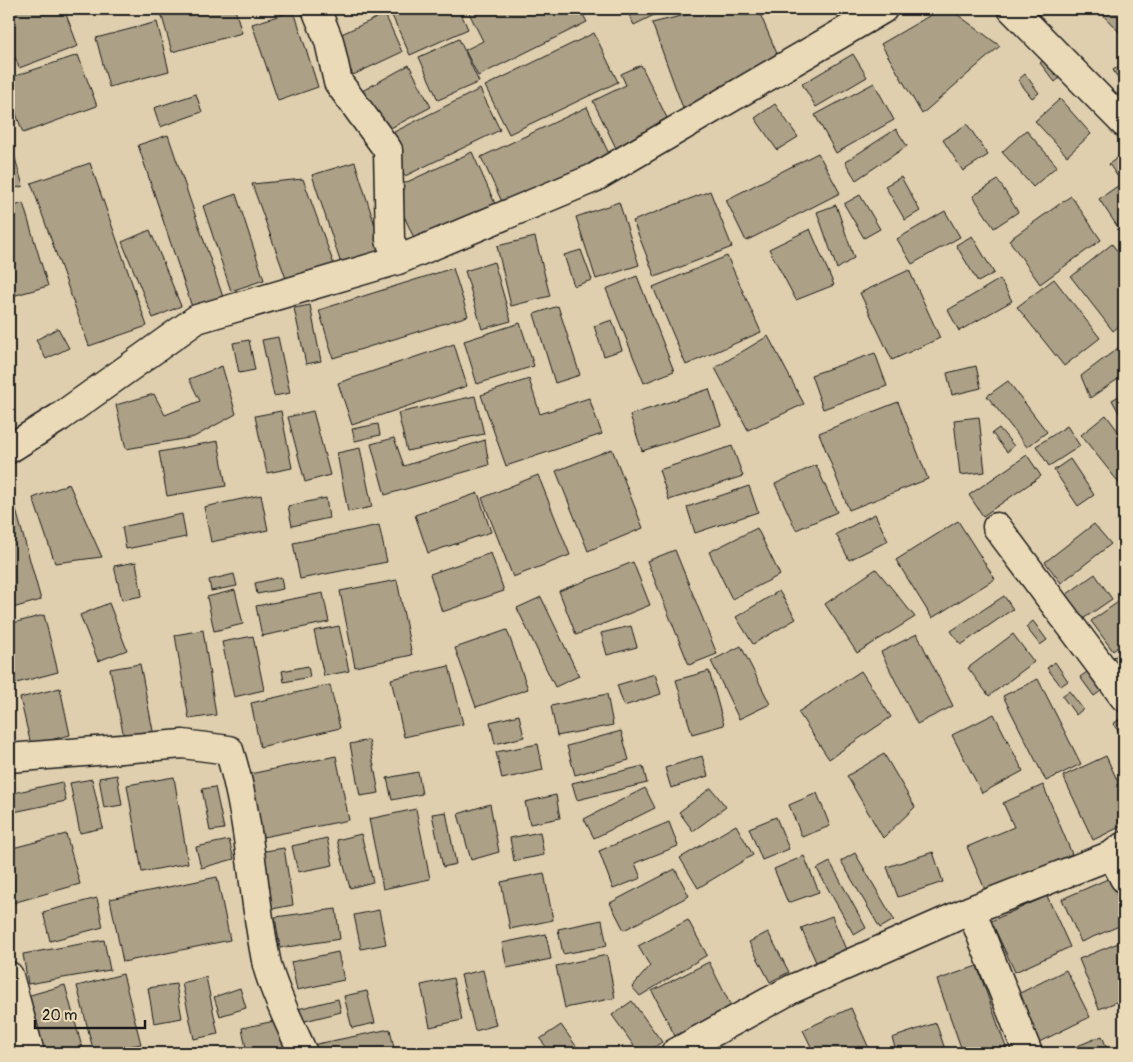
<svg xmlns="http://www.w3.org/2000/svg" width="1133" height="1062" font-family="Pangolin,sans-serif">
	<rect width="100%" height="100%" fill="#dfcfae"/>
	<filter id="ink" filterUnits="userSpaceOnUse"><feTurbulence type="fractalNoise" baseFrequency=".02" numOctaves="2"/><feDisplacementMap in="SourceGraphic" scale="10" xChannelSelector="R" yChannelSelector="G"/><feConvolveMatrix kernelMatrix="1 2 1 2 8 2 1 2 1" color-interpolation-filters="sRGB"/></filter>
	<g filter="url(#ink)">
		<!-- building -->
		<path fill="#aca087" stroke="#1c1c1c" d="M9 9H64L78 46 19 68 9 41Z
			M160 9H235L242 33 172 52Z
			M389 9H459L468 29 410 55Z
			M467 9H580L587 22 478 76 465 50 483 41Z
			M626 9H666L634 25Z
			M710 9H758L778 56 684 111 652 23Z
			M941 9H950L1000 46 922 114 881 44Z
			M1097 9H1124V37Z
			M294 11 318 87 278 101 252 24Z
			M385 14 402 52 353 75 335 37Z
			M157 22 169 71 109 87 96 38Z
			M594 33 618 82 509 134 485 86Z
			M459 39 479 82 438 100 419 57Z
			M853 54 867 77 816 107 802 84Z
			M78 55 97 106 23 133 9 94V78Z
			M1047 58 1062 76 1055 82 1040 63Z
			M1124 63V88L1113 70Z
			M409 65 431 107 383 132 362 91Z
			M641 65 670 124 617 150 593 101 626 85 621 74Z
			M1025 74 1039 93 1032 98 1018 80Z
			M874 83 894 120 836 153 815 115Z
			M480 89 500 130 405 176 386 136Z
			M196 94 202 112 160 127 154 108Z
			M1060 99 1091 134 1067 156 1035 121Z
			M775 104 798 137 777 150 755 118Z
			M587 107 610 156 504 206 481 157Z
			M967 124 988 155 963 171 943 140Z
			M896 129 907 146 856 180 845 162Z
			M1026 130 1057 166 1033 187 1002 152Z
			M168 135 223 297 192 307 138 145Z
			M9 137 23 186 9 190Z
			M472 152 497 208 417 245 392 189Z
			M818 153 840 193 746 241 726 200Z
			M1121 155 1124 159V221L1117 226 1099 199 1122 183 1109 164Z
			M355 162 383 251 341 264 312 175Z
			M90 163 147 326 89 346 31 183Z
			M901 177 920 211 905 220 885 186Z
			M303 179 336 270 289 287 252 184Z
			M998 180 1018 212 994 228 973 196Z
			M710 191 732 247 655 277 633 221Z
			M236 194 264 280 231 291 203 206Z
			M860 195 880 229 864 238 844 204Z
			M1071 196 1101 240 1040 284 1009 240Z
			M619 202 639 265 596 279 576 217Z
			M23 203 48 286 9 297V208Z
			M836 205 854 258 837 269 817 212Z
			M945 211 960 237 912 264 897 239Z
			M810 229 834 285 796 300 769 249Z
			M150 230 181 306 153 318 122 242Z
			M972 236 994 273 978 282 956 245Z
			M535 237 550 296 511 306 497 246Z
			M1112 244 1124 260V322L1113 331 1071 277Z
			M581 250 592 280 574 286 564 255Z
			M727 256 761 332 686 365 653 287Z
			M494 262 511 321 482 329 465 271Z
			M453 268 468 316 333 358 319 310Z
			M909 270 940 338 892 360 860 293Z
			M637 276 674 371 644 383 606 289Z
			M1000 279 1012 301 959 331 948 310Z
			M1054 279 1100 338 1064 366 1017 307Z
			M310 305 321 361 306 364 294 308Z
			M558 306 580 375 555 383 534 314Z
			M612 320 622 350 604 356 594 326Z
			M520 323 534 366 477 384 464 341Z
			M58 328 69 348 46 359 36 340Z
			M768 336 804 404 748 430 715 368Z
			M278 337 290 393 274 396 262 340Z
			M249 340 255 370 239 373 233 343Z
			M454 344 467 386 352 425 338 383Z
			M1122 345 1124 349V375L1090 398 1081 376Z
			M875 353 887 386 823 409 811 375Z
			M222 366 236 414 194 437 126 449 116 405 154 394 165 415 200 401 189 379Z
			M976 366 981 388 952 395 947 373Z
			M529 379 540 414 589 398 602 434 506 466 481 395Z
			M1008 381 1047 432 1027 447 987 396Z
			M709 389 721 425 642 451 630 415Z
			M1124 393V422L1112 400Z
			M475 396 484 434 407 451 398 413Z
			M898 402 928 479 849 510 819 433Z
			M281 411 292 468 267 473 255 416Z
			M313 411 330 475 305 482 288 417Z
			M1106 415 1124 439V489L1081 435Z
			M979 417 985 472 960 475 954 420Z
			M378 424 380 435 355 441 352 429Z
			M1067 426 1080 446 1049 466 1036 446Z
			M999 428 1014 446 1007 452 992 433Z
			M394 438 404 466 485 440 489 465 385 495 371 444Z
			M218 441 226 486 167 496 159 452Z
			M732 446 743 476 669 500 659 470Z
			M360 448 372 507 348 512 337 453Z
			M612 449 643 528 588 551 556 471Z
			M1027 455 1041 476 983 516 969 495Z
			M1070 459 1094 495 1078 506 1054 470Z
			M816 465 837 512 796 530 775 484Z
			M538 475 570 555 513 577 482 498Z
			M69 484 102 557 55 563 33 498Z
			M749 486 758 512 695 533 687 507Z
			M478 493 491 532 428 553 415 515Z
			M261 495 268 530 211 542 204 507Z
			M326 498 329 518 292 526 288 506Z
			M13 499 41 600 9 609V501Z
			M182 514 186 537 126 549 122 527Z
			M875 514 888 541 849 560 836 534Z
			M1124 517V536L1117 521Z
			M958 521 995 579 932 618 896 560Z
			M1094 524 1111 544 1061 583 1045 562Z
			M379 525 387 562 300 579 293 543Z
			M757 528 780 575 732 599 709 552Z
			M675 550 717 654 689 665 647 561Z
			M491 553 504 591 442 612 430 574Z
			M136 562 142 596 122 600 114 566Z
			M633 562 650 605 576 635 559 591Z
			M876 569 915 617 857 653 825 604Z
			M234 574 237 586 211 591 209 580Z
			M1095 574 1112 599 1080 621 1063 597Z
			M281 577 283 589 257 594 255 583Z
			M397 580 412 655 355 667 340 591Z
			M235 590 243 624 214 631 207 597Z
			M779 591 796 619 753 644 736 617Z
			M323 593 329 622 262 636 256 606Z
			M1004 596 1013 609 961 645 951 631Z
			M541 597 579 676 555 687 517 608Z
			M1124 598V642L1113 651 1091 621Z
			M109 603 127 650 98 661 80 615Z
			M44 615 58 672 9 685V624Z
			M1033 621 1047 640 1040 645 1026 627Z
			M339 626 349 671 324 676 314 631Z
			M631 626 637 647 607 655 601 633Z
			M203 630 216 715 189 719 175 635Z
			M507 630 528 689 476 707 455 648Z
			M917 634 953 706 917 724 881 652Z
			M1013 634 1034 662 989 696 968 668Z
			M253 636 264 690 234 697 222 642Z
			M741 646 770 704 739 719 711 661Z
			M1124 653V687L1113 657Z
			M1055 662 1068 681 1061 686 1047 668Z
			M140 664 154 736 125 742 110 669Z
			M308 666 310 677 284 682 282 671Z
			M449 666 463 724 404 737 391 679Z
			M709 671 724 725 692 734 676 680Z
			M861 671 891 717 829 759 798 712Z
			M1087 672 1101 691 1094 696 1080 677Z
			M655 674 661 694 624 706 617 685Z
			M1038 679 1081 764 1046 781 1003 696Z
			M330 685 340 728 260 747 251 703Z
			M60 688 70 735 31 745 20 698Z
			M1069 691 1083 709 1076 715 1062 696Z
			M607 694 613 725 557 736 551 706Z
			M994 714 1023 771 982 793 952 735Z
			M519 715 524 737 495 744 490 722Z
			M9 719 17 750H9Z
			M1120 719 1124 725V739L1113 724Z
			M621 731 629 760 575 775 567 746Z
			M369 740 379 793 360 796 350 744Z
			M538 744 543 770 502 779 496 752Z
			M884 754 915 807 883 838 847 776Z
			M336 756 349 820 263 837 250 774Z
			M702 756 708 776 671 788 665 768Z
			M1106 756 1124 795V825L1093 840 1063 776Z
			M643 766 647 783 577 800 572 783Z
			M418 772 422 794 392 800 387 778Z
			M117 775 122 805 104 808 99 778Z
			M174 777 188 863 142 872 127 785Z
			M92 779 103 828 80 833 70 783Z
			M62 782 66 801 9 813V794Z
			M1043 785 1072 854 986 892 967 847 1014 827 1003 803Z
			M215 787 224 829 210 831 202 789Z
			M645 788 655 808 594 838 584 819Z
			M711 788 726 807 693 831 679 812Z
			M817 793 830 826 802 837 789 805Z
			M556 795 560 818 530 824 525 802Z
			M490 804 499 852 471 860 458 814Z
			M416 809 430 879 383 889 369 819Z
			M446 812 456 864 443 867 432 814Z
			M776 817 789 849 762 860 749 828Z
			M669 822 678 846 635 863 641 878 613 889 599 851Z
			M736 825 753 855 698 888 680 858Z
			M540 832 544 855 514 861 510 838Z
			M66 834 80 884 9 904V849Z
			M361 834 373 882 350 888 337 840Z
			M327 838 333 865 298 872 292 846Z
			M229 840 234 859 201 868 196 847Z
			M284 848 293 905 267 910 259 852Z
			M933 852 943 882 898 897 887 867Z
			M855 853 894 920 880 928 841 861Z
			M804 856 819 892 788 903 774 869Z
			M830 862 866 928 854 935 817 869Z
			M675 869 689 896 624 930 610 903Z
			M544 873 553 920 510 929 501 882Z
			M217 877 230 940 123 962 110 899Z
			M1110 878 1124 912V924L1081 942 1062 899Z
			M1047 896 1070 947 1015 972 991 921Z
			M97 898 103 927 50 941 43 912Z
			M336 909 340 939 280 948 275 917Z
			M379 910 386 944 361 949 354 915Z
			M832 916 847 952 816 962 801 928Z
			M602 920 607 946 563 954 558 929Z
			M688 920 707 955 640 996 632 987 650 966 638 946Z
			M768 932 789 972 770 982 749 942Z
			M546 934 551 959 507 968 502 943Z
			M104 940 110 970 28 984 23 954Z
			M1123 941 1124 999 1099 1009 1079 959Z
			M338 952 344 980 297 990 291 962Z
			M607 955 615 998 565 1008 556 966Z
			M709 962 733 1010 676 1038 652 991Z
			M977 966 1008 1053H963L937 980Z
			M483 970 496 1025 475 1031 461 975Z
			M1066 970 1090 1017 1037 1043 1014 996Z
			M123 974 141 1044 94 1053 77 986Z
			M206 977 218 1034 194 1039 182 983Z
			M453 978 462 1020 430 1027 421 985Z
			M176 984 182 1018 154 1023 148 988Z
			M65 985 83 1051 75 1053H44L27 996Z
			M240 988 246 1008 220 1016 214 997Z
			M367 991 375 1023 352 1028 344 996Z
			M338 999 341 1012 301 1022 298 1009Z
			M632 1001 662 1042 646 1053H639L612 1015Z
			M851 1008 871 1053H814L803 1030Z
			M279 1020 286 1053H247L242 1028Z
			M936 1023 946 1052 897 1053 892 1038Z
			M561 1025 581 1053H551L540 1039Z
			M390 1029 395 1053H314L312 1045Z
			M9 1030 16 1053H9Z
			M1102 1036 1109 1053H1060Z"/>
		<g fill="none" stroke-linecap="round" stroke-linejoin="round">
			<defs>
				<path id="minor" d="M316 9 329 41 338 82 388 150 390 240 398 260
					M1012 9 1124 123
					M9 449 60 417 197 319 398 260 594 178 883 9
					M997 527 1124 697
					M9 758 183 744 229 750C251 819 252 894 267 965 273 990 292 1028 303 1053
					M1112 855 1124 878
					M971 910 1028 1053
					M9 976 30 1053
					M675 1053 792 989 971 910 1112 855 1124 846"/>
			</defs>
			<!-- minor casing -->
			<use href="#minor" stroke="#1c1c1c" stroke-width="31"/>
			<!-- minor -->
			<use href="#minor" stroke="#ebdab7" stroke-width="28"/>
		</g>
	</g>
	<!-- margin -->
	<rect width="1133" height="1062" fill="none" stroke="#ebdab7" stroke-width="30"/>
	<rect x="15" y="15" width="1103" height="1032" fill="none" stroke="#1c1c1c" stroke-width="2" filter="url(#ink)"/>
	<!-- scale -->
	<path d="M35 1020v8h110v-8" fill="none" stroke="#1c1c1c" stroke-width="2.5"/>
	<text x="42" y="1020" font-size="15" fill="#1c1c1c" stroke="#ebdab7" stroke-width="4" paint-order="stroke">20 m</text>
</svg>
